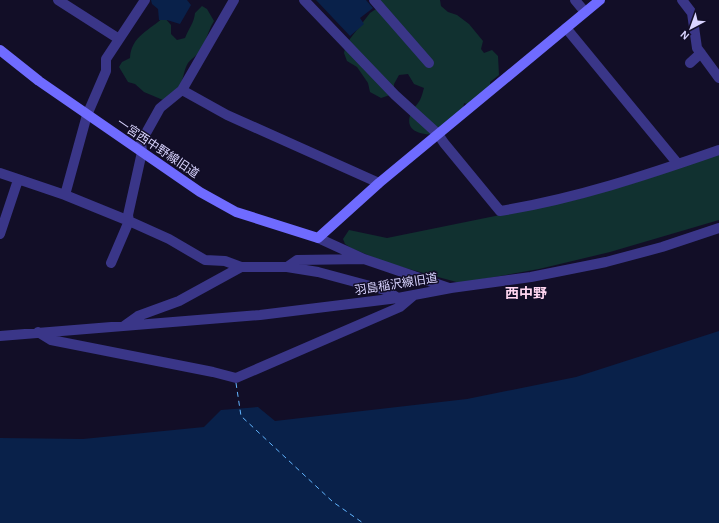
<svg xmlns="http://www.w3.org/2000/svg" width="719" height="523" font-family="'Alegreya Sans','Noto Sans JP',sans-serif">
	<rect width="100%" height="100%" fill="#120e27"/>
	<!-- green -->
	<path fill="#113130" d="M381 0H440L441 6 448 12 457 15 469 24 483 41 481 49 484 53 492 50 498 56 499 75 490 82 491 89 474 107 464 103 463 110 442 135C428 135 402 135 411 113 413 108 418 104 420 100 422 96 423 91 424 88L414 84 408 74 399 75 394 84V90L390 95 381 98 370 92 368 83 357 67 347 61 344 53 346 44 370 13 376 9Z
		M202 6 207 9 214 21C208 30 207 40 201 49 198 55 192 58 188 63 184 70 184 76 181 83 178 90 169 96 163 100L144 92 135 84 128 82 119 67 122 62 130 58C131 36 150 30 164 17L171 25V34L177 40 185 38C189 28 194 23 195 13Z
		M719 154V220L610 252 539 269 460 283 387 263 351 248 345 244 343 239 349 230 387 238 579 199 637 182Z"/>
	<!-- water -->
	<path fill="#09214a" d="M151 0H187L191 5 180 24 167 20H159L158 9 152 4Z
		M316 0H366L373 8 360 18 364 24 350 36Z
		M719 331V523H0V438L83 439 204 427 221 410 258 407 275 421 467 399 576 377Z"/>
	<g fill="none" stroke-linecap="round" stroke-linejoin="round">
		<!-- ferry -->
		<path stroke="#62b5ff" stroke-width="1" stroke-dasharray="5 4" stroke-linecap="butt" d="M236 383 241 416 333 502 363 523"/>
		<!-- street -->
		<path stroke="#3a3688" stroke-width="10" d="M58 0 119 39
			M234 0 182 90 227 115 379 183
			M304 0 395 95 438 134 444 143 500 211C575 199 647 175 719 150
			M374 0 429 63
			M575 0 585 12
			M682 0 692 13 697 48 719 78
			M566 28 678 164
			M690 63 701 53
			M0 173 65 195 129 221 169 239 205 260 225 261 241 267H287L297 260 364 259
			M65 195 87 115 106 71V59L145 0
			M0 234 18 180
			M318 238 364 259 449 288
			M111 263 129 221 128 215 142 152 141 142 160 108 182 90
			M287 267 318 272 385 290 398 298
			M124 326 138 316 179 301 241 267
			M38 332 51 340 213 372 236 378 400 307 413 296
			M0 336 260 315 398 298 451 288 531 277 606 262 662 247 719 228"/>
		<!-- secondary -->
		<path stroke="#6f6bff" stroke-width="10" d="M0 50 39 81 200 192 236 212 318 238 379 183 600 0"/>
	</g>
	<g text-anchor="middle" dominant-baseline="central" stroke-width="3" stroke-linejoin="round" paint-order="stroke">
		<!-- street labels -->
		<g font-size="12" fill="#d9d4ff" stroke="#120e27">
			<text transform="translate(158 148) rotate(34)">一宮西中野線旧道</text>
			<text transform="translate(396 284) rotate(-9)">羽島稲沢線旧道</text>
		</g>
		<!-- quarter labels -->
		<g font-size="14" font-weight="bold" fill="#ffd6f0" stroke="#120e27">
			<text x="526" y="294">西中野</text>
		</g>
	</g>
	<!-- north arrow -->
	<g transform="translate(691 28) rotate(221)" stroke="#120e27" stroke-width="3" paint-order="stroke">
	<path d="M0-3L7 15L0 10L-7 15Z" fill="#d9d4ff"/>
	<text y="-6" font-size="11" font-weight="bold" text-anchor="middle" fill="#d9d4ff">N</text>
	</g>
</svg>
